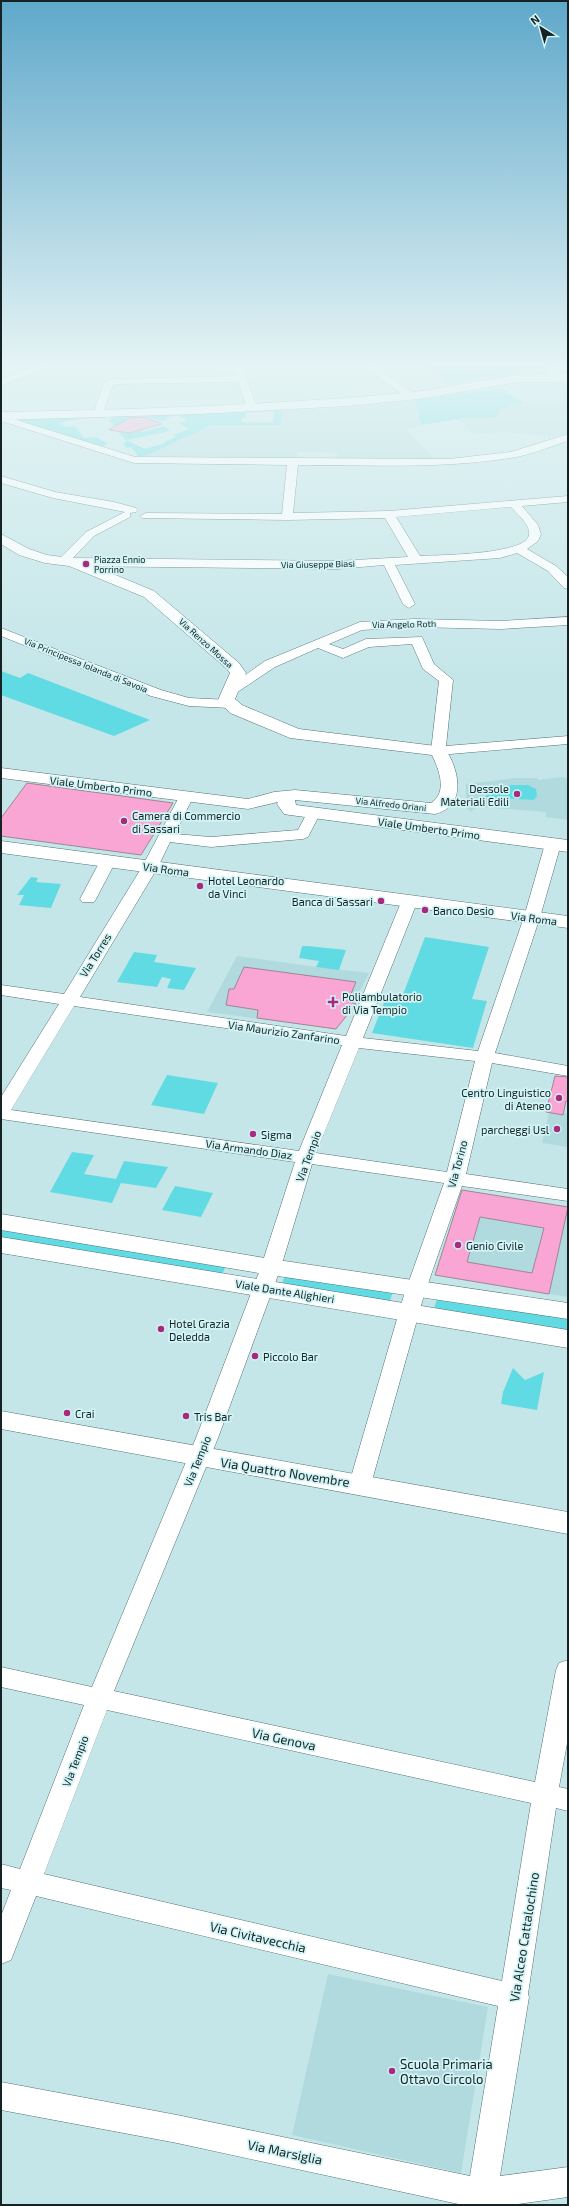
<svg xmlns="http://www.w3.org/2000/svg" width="569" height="2206" font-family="'Exo 2',sans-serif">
	<rect width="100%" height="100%" fill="#c5e6e9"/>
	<!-- built -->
	<path fill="#b0dadd" d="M544 379 568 383V427L564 429H568V432L556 436 501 432 474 434 459 419 496 417 505 406 525 403 530 395 514 384Z
		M415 400 421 427 405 428 434 459H337V453L298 452 297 458 145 456 212 425H281L282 411 362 406Z
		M562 777 568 779V820L545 817 546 812 480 807 473 809 472 812 466 808V784L516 778H537L538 780Z
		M237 956 316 967 369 973 354 1003 341 1019 343 1020 336 1029 207 1012Z
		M549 1113H568V1147L542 1143Z
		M461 1190 568 1207V1297L435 1275Z
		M328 1974 488 2007 461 2173 292 2135Z"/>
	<!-- green -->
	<path fill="#60dbe3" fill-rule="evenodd" d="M428 366H543L544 367 447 384Z
		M500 388 525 403 506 406 509 408 501 409 496 417 466 418 421 425 415 400Z
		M282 409 281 425H212L145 456H138L131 447 126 448 123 443 127 442 108 420 119 415ZM274 411 273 423 241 422 242 418H245L247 412ZM141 415 162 421 168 420 165 418 176 415 188 420 178 423 189 429 173 435 176 437 164 442 166 443 145 449 127 440 170 431 164 426 143 432 140 431 130 433 121 424 130 417Z
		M26 417H88L89 418 67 421 60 424 66 427 75 426 84 438 96 437 108 444 102 446 17 421Z
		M1 671 20 678 28 673 150 720 114 736 1 695Z
		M512 785H528L536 789 537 796 534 800 485 797 493 787Z
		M31 877 38 878 36 882 61 884 51 908 19 905 24 895H17Z
		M425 937 489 947 472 999 487 1001 473 1048 372 1033 387 995 402 997Z
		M302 946H308L346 950 339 970 316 967 319 961 299 958Z
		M134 952 157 955 154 962 196 968 184 990 167 988 171 979 162 977 157 987 117 982Z
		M167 1075 218 1083 204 1114 151 1105Z
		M72 1152 94 1155 84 1174 116 1179 124 1161 168 1167 156 1188 121 1183 112 1203 50 1192Z
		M175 1186 213 1193 201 1217 162 1210Z
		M1 1226 226 1266 220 1279 1 1240Z
		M286 1273 393 1291 389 1304 281 1286Z
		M437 1298 568 1319V1335L433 1313Z
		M513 1368 525 1380 544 1372 537 1410 501 1404 503 1392Z"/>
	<!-- building -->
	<path fill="#f9a6d4" stroke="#9f8693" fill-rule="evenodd" d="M145 417 162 424 130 433 109 430 129 418Z
		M27 783 173 803 141 855 1 836V818Z
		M244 967 356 982 348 1001 356 1004 336 1029 257 1018 258 1010 226 1005 229 989H234Z
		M555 1076 568 1077V1101H566L563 1115 546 1112Z
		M462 1190 568 1207 549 1294 435 1275ZM480 1217 544 1228 532 1273 467 1262Z"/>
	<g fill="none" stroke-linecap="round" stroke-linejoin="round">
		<defs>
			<path id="minor" d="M38 366H53L1 385V379Z
				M242 366 257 408 256 410H248L247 408 238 382 116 384 113 385 102 416 98 417 93 414 104 383 111 379 236 376 233 367Z
				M362 366H374L417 396 416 398H408Z
				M1 415 135 457 449 459 511 452 568 434V441C549 447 530 455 510 458 440 469 369 465 298 465L293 513 389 511 568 496V502L522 506 538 525 541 534 538 541 527 549 556 566 568 577V589L564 588 548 571 517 553 500 558 395 565 415 604 409 608 403 604 384 565 337 569 72 566 60 564 58 561 60 558 86 532 125 512 53 498 1 483V476L55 492 114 502 136 508 138 510 136 512 130 513V517L94 536 73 558 337 561 408 557 385 518 287 520 142 518 140 516 146 513 282 514 287 465 134 463 1 421ZM511 507C517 514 531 525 529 535 526 555 437 555 420 556L396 517Z
				M568 617V625L501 629 415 627 362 630 329 644 343 649 366 639 422 637 434 664 453 680 446 746 568 736V744L438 755 433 754 431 751 439 681 423 669 412 644 369 647 343 658 318 648 275 667 236 693H226L224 690 265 661 360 622 415 619 501 621Z
				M1 628 161 690 189 698 230 700 237 704 230 708 189 706 151 696 1 636Z
				M186 793 191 794 193 797 175 834 211 837 298 830 309 809H319L321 812 308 837 303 839 211 847 170 842 158 867 80 997 346 1036 402 900 404 897H416L418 900 363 1038 478 1051 524 917 545 844 548 841H558L561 844 540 917 495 1053 568 1066V1076L492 1063 466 1174 568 1189V1201L462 1186 424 1295 371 1484 368 1490 360 1492 352 1490 349 1484 404 1295 444 1183 312 1164 281 1267 218 1438 114 1691 535 1782 556 1670 559 1663 568 1660V1738L559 1787 568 1789V1811L556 1808 528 1994 529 1997 500 2176 568 2167V2197L511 2205H463L177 2143 1 2110V2082L177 2115 470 2176 498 2006 36 1896 11 1960 1 1964V1916L11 1890 1 1888V1864L20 1869 84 1705 1 1687V1667L92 1687 196 1438 261 1267 295 1162 1 1119V1097L59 1004 1 995V985L64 994 142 867 179 797 181 794ZM74 1006 342 1045 299 1151 11 1110ZM359 1048 475 1061 447 1172 316 1153ZM107 1710 531 1803 502 1981 44 1874Z
				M108 856 113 858 116 861 96 899 94 902H82L80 899 100 861 103 858Z"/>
			<path id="tertiary" d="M539 374H559L565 378 559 382H519L418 399 348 406 199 414 1 420V412C132 410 264 405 395 394 443 390 490 376 539 374Z
				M1 841 568 916V928L1 853Z
				M1 1411 568 1512V1534L1 1429Z"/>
			<path id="secondary" d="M551 366H568L567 369 558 372 568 376V384L548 377 546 370Z
				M1 534 29 549 47 555 77 559 154 591 239 663 246 673 235 699 242 705 299 729 444 747C459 768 468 806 435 814L295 800 296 805 568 840V852L290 815 284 814 277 804 278 802 248 809 1 778V768L248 799 274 792 295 790 431 803C448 792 439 770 432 755L290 738 230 713 218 700 230 673 227 669 144 597 69 566 45 563 19 555 1 544Z
				M1 1214 271 1259 568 1303V1319L271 1275 1 1230Z
				M1 1237 568 1330V1348L1 1253Z"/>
		</defs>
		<!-- minor casing -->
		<use href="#minor" stroke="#537173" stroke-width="1"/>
		<!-- tertiary casing -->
		<use href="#tertiary" stroke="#537173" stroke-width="1"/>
		<!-- secondary casing -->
		<use href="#secondary" stroke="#537173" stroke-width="1"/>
		<!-- minor -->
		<use href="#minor" fill="#fff" fill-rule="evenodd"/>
		<!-- tertiary -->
		<use href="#tertiary" fill="#fff" fill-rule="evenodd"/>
		<!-- secondary -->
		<use href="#secondary" fill="#fff" fill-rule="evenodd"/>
	</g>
	<!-- sky -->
	<linearGradient id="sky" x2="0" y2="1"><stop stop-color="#5fa8ca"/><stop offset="0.54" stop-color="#e5f4f5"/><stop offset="1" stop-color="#e5f4f5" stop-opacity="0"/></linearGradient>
	<rect width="569" height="675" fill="url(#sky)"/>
	<!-- markers -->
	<g fill="#a72a7c" stroke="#d2f4f6" stroke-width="1.5">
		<circle cx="86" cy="564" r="4"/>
		<circle cx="517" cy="794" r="4"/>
		<circle cx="124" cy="821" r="4"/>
		<circle cx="200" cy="886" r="4"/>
		<circle cx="381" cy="901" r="4"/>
		<circle cx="425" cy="910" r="4"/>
		<path d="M331 996h4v4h4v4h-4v4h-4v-4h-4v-4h4z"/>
		<circle cx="559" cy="1098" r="4"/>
		<circle cx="557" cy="1129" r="4"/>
		<circle cx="253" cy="1134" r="4"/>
		<circle cx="458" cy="1245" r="4"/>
		<circle cx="161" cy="1329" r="4"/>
		<circle cx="255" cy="1356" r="4"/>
		<circle cx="67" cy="1413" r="4"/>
		<circle cx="186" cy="1416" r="4"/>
		<circle cx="392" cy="2071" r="4"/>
	</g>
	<g text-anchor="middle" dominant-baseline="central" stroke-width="3.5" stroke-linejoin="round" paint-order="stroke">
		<!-- far-poi labels -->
		<g font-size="9" fill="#162324" stroke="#d2f4f6" text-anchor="start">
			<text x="94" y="559">Piazza Ennio<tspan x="94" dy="10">Porrino</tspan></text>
		</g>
		<!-- far-street labels -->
		<g font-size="9" fill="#162324" stroke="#d2f4f6">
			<text transform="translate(318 564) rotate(-1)">Via Giuseppe Biasi</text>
			<text transform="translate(404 624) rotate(-1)">Via Angelo Roth</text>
			<text transform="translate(206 643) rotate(42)">Via Renzo Mossa</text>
			<text transform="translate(86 665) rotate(22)">Via Principessa Iolanda di Savoia</text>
			<text transform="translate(391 804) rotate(6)">Via Alfredo Oriani</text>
		</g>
		<!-- street labels -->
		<g font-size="11" fill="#162324" stroke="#d2f4f6">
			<text transform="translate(101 786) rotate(7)">Viale Umberto Primo</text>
			<text transform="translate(429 828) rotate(8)">Viale Umberto Primo</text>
			<text transform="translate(166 869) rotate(8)">Via Roma</text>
			<text transform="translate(534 918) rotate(8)">Via Roma</text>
			<text transform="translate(95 955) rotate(-58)">Via Torres</text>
			<text transform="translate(284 1032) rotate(8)">Via Maurizio Zanfarino</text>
			<text transform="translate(249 1149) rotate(8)">Via Armando Diaz</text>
			<text transform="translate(308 1156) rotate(-70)">Via Tempio</text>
			<text transform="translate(457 1164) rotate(-75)">Via Torino</text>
			<text transform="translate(285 1291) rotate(9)">Viale Dante Alighieri</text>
			<text transform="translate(197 1461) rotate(-68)">Via Tempio</text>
			<text transform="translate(75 1761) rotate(-69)">Via Tempio</text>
		</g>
		<!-- poi labels -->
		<g font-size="11" fill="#162324" stroke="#d2f4f6" text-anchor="start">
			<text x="509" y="788" text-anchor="end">Dessole<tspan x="509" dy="13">Materiali Edili</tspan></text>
			<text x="132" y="815">Camera di Commercio<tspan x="132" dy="13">di Sassari</tspan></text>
			<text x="208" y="880">Hotel Leonardo<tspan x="208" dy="13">da Vinci</tspan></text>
			<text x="373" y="901" text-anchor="end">Banca di Sassari</text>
			<text x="433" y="910">Banco Desio</text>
			<text x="342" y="996">Poliambulatorio<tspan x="342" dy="13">di Via Tempio</tspan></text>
			<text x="551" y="1092" text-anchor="end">Centro Linguistico<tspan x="551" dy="13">di Ateneo</tspan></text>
			<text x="549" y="1129" text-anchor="end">parcheggi Usl</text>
			<text x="261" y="1134">Sigma</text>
			<text x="466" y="1245">Genio Civile</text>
			<text x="169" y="1323">Hotel Grazia<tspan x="169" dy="13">Deledda</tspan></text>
			<text x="263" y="1356">Piccolo Bar</text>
			<text x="75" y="1413">Crai</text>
			<text x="194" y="1416">Tris Bar</text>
		</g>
		<!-- near-street labels -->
		<g font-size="13" fill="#162324" stroke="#d2f4f6">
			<text transform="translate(285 1472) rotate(9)">Via Quattro Novembre</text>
			<text transform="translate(284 1739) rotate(12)">Via Genova</text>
			<text transform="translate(258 1937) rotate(13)">Via Civitavecchia</text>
			<text transform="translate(524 1937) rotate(-81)">Via Alceo Cattalochino</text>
			<text transform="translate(285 2152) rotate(12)">Via Marsiglia</text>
		</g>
		<!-- near-poi labels -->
		<g font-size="13" fill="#162324" stroke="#d2f4f6" text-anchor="start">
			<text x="400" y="2064">Scuola Primaria<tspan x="400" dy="15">Ottavo Circolo</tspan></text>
		</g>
	</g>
	<!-- border -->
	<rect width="569" height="2206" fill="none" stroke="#162324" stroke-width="4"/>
	<!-- north arrow -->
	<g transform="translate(541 28) rotate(323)" stroke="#d2f4f6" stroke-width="3" paint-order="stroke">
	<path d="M0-3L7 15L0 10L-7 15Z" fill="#162324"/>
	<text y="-6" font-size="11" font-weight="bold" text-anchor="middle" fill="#162324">N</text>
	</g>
</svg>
